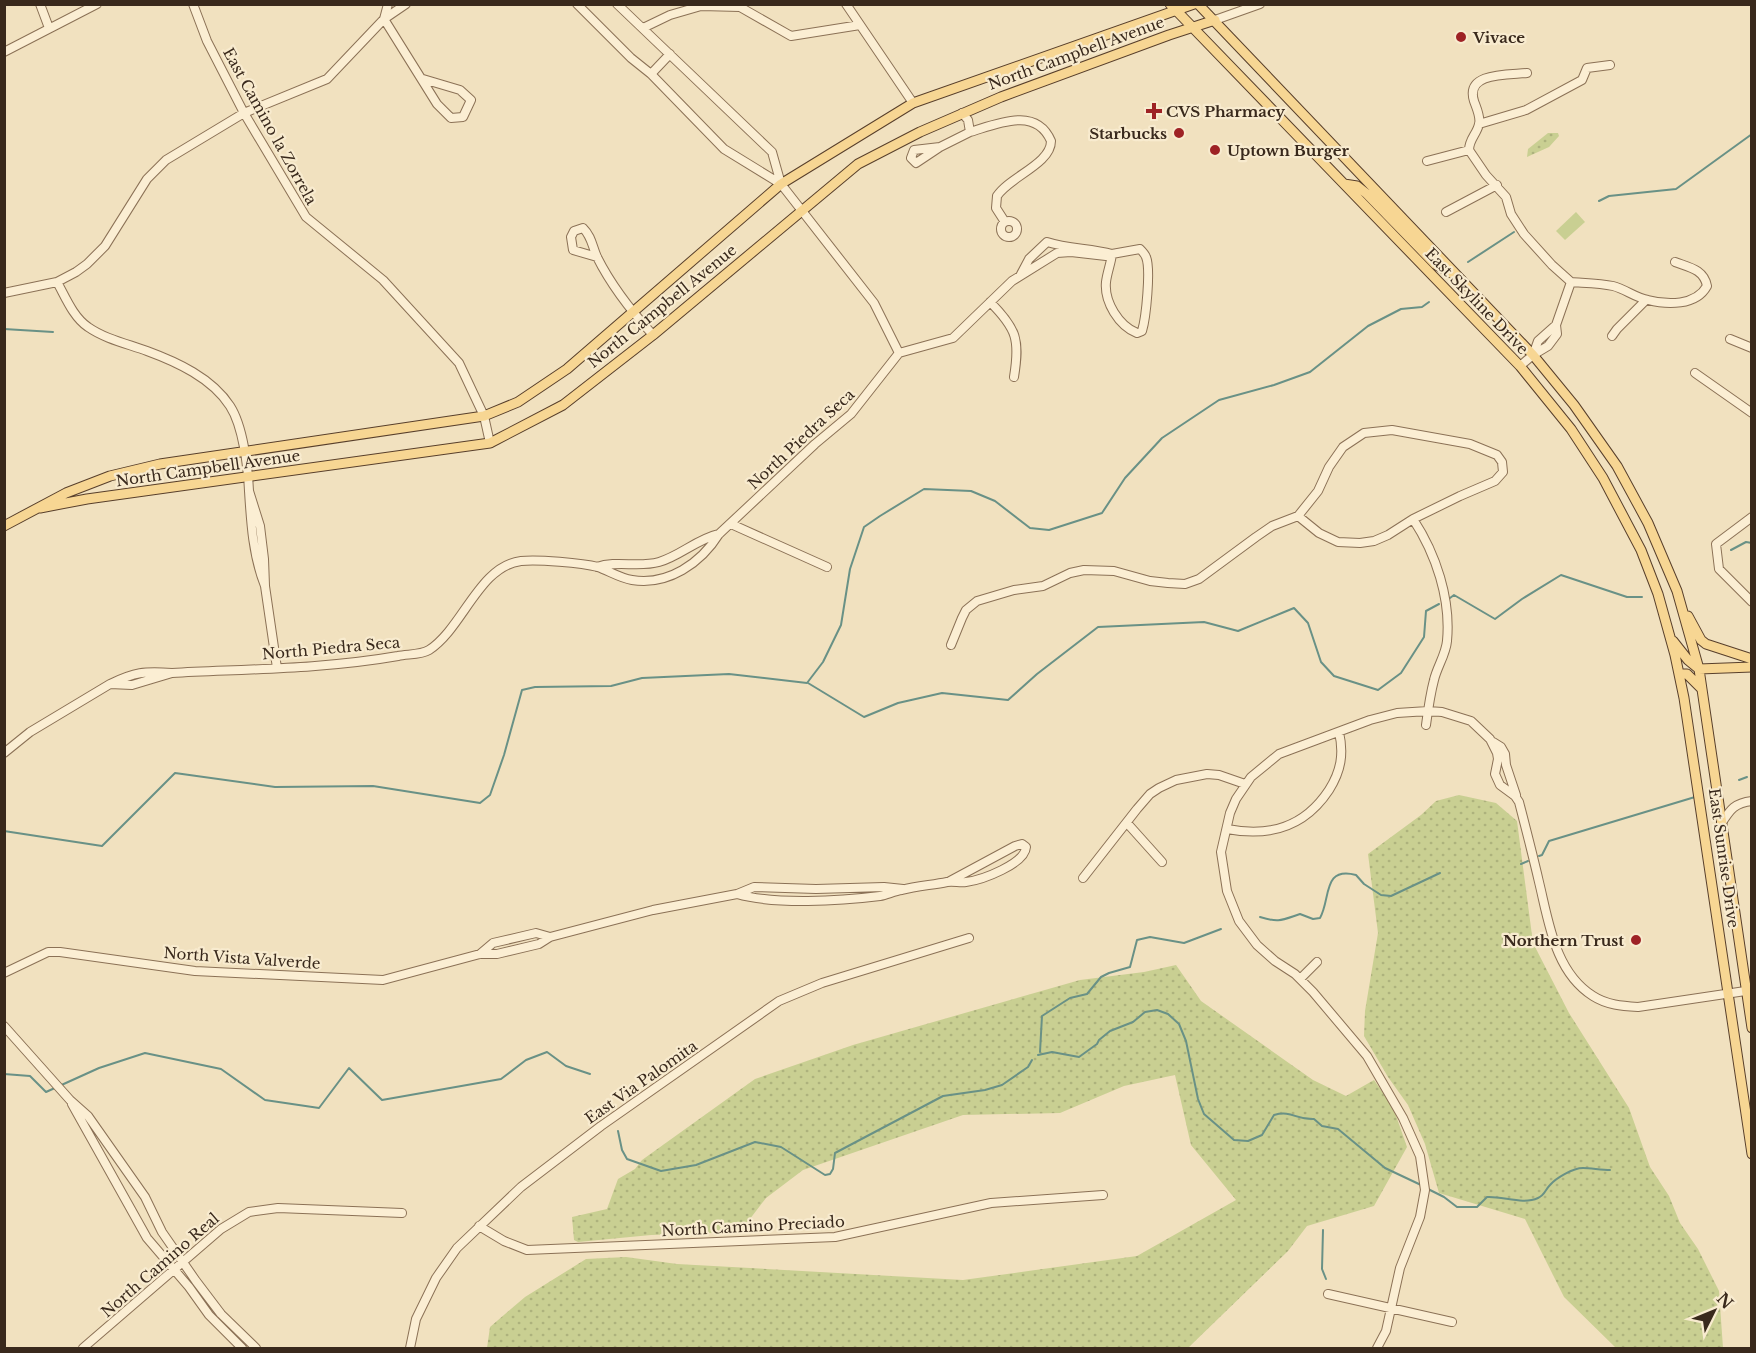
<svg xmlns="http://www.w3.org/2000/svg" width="1756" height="1353" font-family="'Libre Baskerville',serif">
	<defs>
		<pattern id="green-dots" width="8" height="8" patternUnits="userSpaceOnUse" patternTransform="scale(1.5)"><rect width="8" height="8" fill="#c9cf92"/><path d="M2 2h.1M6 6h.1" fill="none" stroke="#adb27d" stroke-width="1.8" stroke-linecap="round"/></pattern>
	</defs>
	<rect width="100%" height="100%" fill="#f1e1bf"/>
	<!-- green -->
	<path fill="url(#green-dots)" d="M1548 133H1558L1559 136 1549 147 1527 157 1528 149Z
		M1459 795 1496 803 1517 821 1533 943 1569 1013 1629 1108 1650 1167 1669 1196 1680 1223 1698 1249 1719 1291 1723 1348H1616L1564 1297 1525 1219 1439 1193 1425 1144 1408 1105 1388 1077 1364 1036 1365 1011 1378 933 1368 854 1421 815 1436 801Z
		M1176 965 1201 1001 1313 1080 1346 1096 1374 1080 1393 1107 1407 1147 1374 1206 1307 1226 1288 1251 1188 1348H487L490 1327 525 1297 586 1259 626 1257 677 1264 963 1280 1137 1256 1236 1200 1191 1145 1175 1075 1124 1086 1060 1113 963 1115 803 1170 766 1198 740 1232 651 1235 578 1242 574 1240 572 1217 607 1209 618 1179 635 1169 642 1160 755 1079 853 1045 1080 980 1144 972Z"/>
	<!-- pitch -->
	<path fill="#c9cf92" d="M1576 212 1585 222 1565 240 1556 231Z"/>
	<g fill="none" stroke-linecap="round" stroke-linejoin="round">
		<!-- stream -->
		<path stroke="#699186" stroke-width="2" d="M1599 201 1609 196 1676 189 1752 134
			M1468 262 1514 232
			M4 329 53 332
			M1731 550 1746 542 1752 543
			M1450 598 1454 595 1495 619 1522 599 1561 575 1627 597H1642
			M808 683 864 717 898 703 942 693 1008 700 1037 674 1098 627 1204 622 1238 631 1294 608 1308 623 1321 662 1334 676 1378 690 1401 673 1424 637 1426 611 1439 604
			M1739 780 1747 777
			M4 831 102 846 175 773 275 787 373 786 480 803 490 795 504 755 522 690 535 687 611 686 642 678 729 674 807 683 823 662 841 625 850 569 864 527 880 516 924 489 971 491 995 501 1030 528 1049 530 1102 513 1125 478 1162 438 1219 400 1274 385 1310 372 1368 326 1401 309 1422 307 1429 302
			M1539 856 1542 855 1549 841 1695 797
			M1521 864 1528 861
			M1260 917C1279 923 1282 920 1300 914L1313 919 1320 918C1331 899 1322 866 1356 875L1364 884 1381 895 1391 896 1440 873
			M1040 1052 1042 1016 1070 998 1087 994 1101 977 1109 973 1130 967 1137 940 1150 937 1184 943 1221 929
			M1038 1055 1052 1052 1079 1057 1097 1044 1099 1040 1110 1031 1133 1022 1145 1012 1157 1010 1168 1014 1179 1024 1186 1041 1198 1099 1204 1114 1234 1140 1248 1141 1262 1135 1274 1115C1292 1110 1296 1120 1314 1119L1322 1126 1338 1129 1385 1168 1421 1185
			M4 1074 30 1076 46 1092 99 1068 145 1053 221 1069 265 1100 319 1108 349 1068 382 1100 501 1079 526 1060 547 1052 566 1066 590 1074
			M618 1131 622 1150 627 1159 661 1171 696 1165 755 1142 781 1147 825 1175 830 1174 833 1169 835 1153 943 1096 985 1090 1002 1085 1028 1067 1032 1060
			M1426 1188 1444 1197 1457 1207H1477L1487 1197C1503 1196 1523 1205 1538 1198 1545 1195 1545 1190 1550 1185 1556 1178 1573 1168 1583 1168 1591 1168 1601 1170 1610 1170
			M1323 1230 1322 1269 1326 1279"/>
		<defs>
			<path id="minor" d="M40 4 49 28
				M193 4 207 41 244 113 306 217 383 280 459 363 484 416 490 443
				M577 4 631 58 651 74 724 149 781 184 874 303 899 353
				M617 4 772 152 781 184
				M846 4 913 103
				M384 19 437 104 451 118 463 117 471 100 460 90 423 79
				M384 19 388 4
				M1215 20 1260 4
				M643 28 670 15 701 6 740 7 791 36 860 25
				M4 52 97 4
				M1527 73C1508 75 1465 72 1474 101 1476 107 1481 117 1479 124 1477 134 1469 139 1469 150L1486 175 1506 197 1511 214 1524 234 1552 265 1571 282 1556 325 1557 334 1548 346 1533 355 1538 341 1556 325
				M651 74 670 54
				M962 113 968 120 970 132C997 124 1036 106 1051 141 1051 164 1009 177 997 196L996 208 1005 222
				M1479 124 1526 110 1582 80 1587 68 1610 65
				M940 147 914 150 911 158 916 163 940 147 970 132
				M1427 161 1469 150
				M1446 212 1497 185
				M1001 229a8 8 0 1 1 16 0a8 8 0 1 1-16 0Z
				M1140 249C1143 252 1145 254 1146 257 1151 269 1146 318 1142 331L1137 333C1119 326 1104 302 1106 282 1107 273 1111 263 1112 254Z
				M597 257 573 250 571 237 574 231 583 228C592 237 592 246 597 257 611 285 632 312 653 335
				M57 282C65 296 73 317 88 327 105 339 128 344 147 351 177 362 212 378 230 406 243 426 248 467 249 491
				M1571 282C1585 283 1600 283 1613 286 1625 289 1636 298 1648 300 1667 305 1696 306 1707 286 1704 269 1688 267 1675 262
				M4 293 57 282 76 272 87 264 105 246 147 179 166 160 244 113 327 79 384 19 406 4
				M990 302C1017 329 1020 340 1014 377
				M1612 336 1617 329 1646 300
				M1730 339 1752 348
				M899 353 953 338 1012 281 1057 253 1071 252 1106 256 1112 254C1091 248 1069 249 1047 242L1029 259 1020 276
				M1520 366 1533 355
				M1695 373 1752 413
				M1752 517 1716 544 1719 569 1752 602
				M1413 519C1436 554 1451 599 1447 641 1446 654 1437 667 1434 680 1430 695 1428 710 1426 725
				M731 524 827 567
				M597 567C617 560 638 568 659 562 680 556 697 539 719 534
				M265 586C253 556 251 523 249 491L260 526 264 559 265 586 277 668
				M951 645 962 618 966 610 977 601 1014 590 1043 586 1070 573 1084 570 1114 571 1150 581 1168 583 1185 584 1199 579 1256 537 1272 526 1298 516 1318 491 1329 467 1343 447 1364 433 1392 430 1470 444 1497 455 1502 462 1503 472 1495 481 1460 496 1413 519 1388 535 1374 541 1360 543 1338 542 1319 533 1298 516
				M172 673 132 685 110 684C135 672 144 671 172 673 247 669 324 669 398 656 407 654 421 655 429 650 463 628 479 566 521 561 537 559 582 563 598 567 609 571 620 578 632 580 668 586 701 563 719 534L815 444 851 414 899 353
				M1493 742 1501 747 1505 754 1506 765 1516 795
				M4 753 30 732 110 684
				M1127 823 1162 862
				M1721 824C1730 810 1734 803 1752 801
				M1227 829C1269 837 1304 828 1329 790 1341 771 1344 754 1339 732
				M1083 878 1137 809 1150 794 1159 788 1176 780 1207 774 1219 775 1245 784
				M737 894C775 905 840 901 880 896 887 895 894 891 902 890 916 886 933 885 947 882 954 881 960 883 966 882 982 880 1025 864 1026 847L1022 844 1015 846 950 881
				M480 954 493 943 536 933 550 937
				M4 973 48 952H60L195 971 383 980 480 954H497L539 944 550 937 653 910 737 894 754 887 816 889 884 887 903 889
				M1300 979 1317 962
				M4 1026 70 1100 88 1116 145 1197 162 1232 196 1281 221 1314 256 1348
				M72 1104 147 1238 189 1287 209 1315 242 1348
				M479 1226 504 1241 527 1250 835 1237 991 1203 1103 1195
				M1328 1294 1452 1322
				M83 1348 221 1229 249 1212 278 1208 402 1213
				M410 1348 416 1319 436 1278 457 1248 521 1187 601 1126 779 1001 822 983 969 938
				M1377 1348 1386 1331 1400 1268 1420 1217 1425 1190 1420 1156 1403 1118 1367 1056 1313 992 1295 974 1275 961 1257 945 1239 921 1227 891 1221 852 1230 813 1236 799 1251 777 1279 754 1370 720 1397 713 1428 711 1442 712 1471 721 1490 739 1497 753 1498 759 1495 774 1500 785 1515 796 1519 802C1526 829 1533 856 1539 882 1549 923 1555 972 1593 996 1607 1005 1622 1006 1638 1007L1752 990"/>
			<path id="major" d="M1170 4 1520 366 1571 429 1603 478 1641 550 1658 594 1675 655 1684 698 1752 1154
				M1198 4 1533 355 1574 405 1617 466 1648 523 1677 591 1699 669 1752 1028
				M1344 184 1357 186 1367 194 1435 264 1451 273
				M40 508 87 499 490 443 563 405 653 335 858 164 920 132 1001 97 1169 35 1215 20
				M4 526 66 493 110 476 160 464 484 416 518 402 567 369 781 184 913 103 1194 4
				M1688 616 1701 640 1706 644 1752 659
				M1673 641 1688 660 1699 669 1752 667
				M1679 674H1687L1702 689"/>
		</defs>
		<!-- minor casing -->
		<use href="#minor" stroke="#8b7156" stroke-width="10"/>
		<!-- major casing -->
		<use href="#major" stroke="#583f2b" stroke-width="11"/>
		<!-- minor -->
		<use href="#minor" stroke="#fbeed3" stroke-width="8"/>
		<!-- major -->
		<use href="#major" stroke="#f7d693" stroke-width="9"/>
	</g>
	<!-- markers -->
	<g fill="#9e2225" stroke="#f8ebcf" stroke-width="2">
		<circle cx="1461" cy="37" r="6"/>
		<path d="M1151 102h6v6h6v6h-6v6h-6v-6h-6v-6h6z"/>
		<circle cx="1179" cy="133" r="6"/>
		<circle cx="1215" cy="150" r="6"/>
		<circle cx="1636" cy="940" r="6"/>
	</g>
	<g text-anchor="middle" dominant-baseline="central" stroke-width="4.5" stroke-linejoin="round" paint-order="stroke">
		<!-- poi labels -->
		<g font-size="15" font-weight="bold" fill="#39291c" stroke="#f8ebcf" text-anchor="start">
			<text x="1473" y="37">Vivace</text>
			<text x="1166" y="111">CVS Pharmacy</text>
			<text x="1167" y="133" text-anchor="end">Starbucks</text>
			<text x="1227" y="150">Uptown Burger</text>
			<text x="1624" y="940" text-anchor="end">Northern Trust</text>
		</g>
		<!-- street labels -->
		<g font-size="15" fill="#39291c" stroke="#f8ebcf">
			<text transform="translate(1076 53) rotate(-20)">North Campbell Avenue</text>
			<text transform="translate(270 126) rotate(61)">East Camino la Zorrela</text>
			<text transform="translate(1477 301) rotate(46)">East Skyline Drive</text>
			<text transform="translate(662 306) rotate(-39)">North Campbell Avenue</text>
			<text transform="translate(801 439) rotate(-43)">North Piedra Seca</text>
			<text transform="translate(208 468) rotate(-8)">North Campbell Avenue</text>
			<text transform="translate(331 648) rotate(-5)">North Piedra Seca</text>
			<text transform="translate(1724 858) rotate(82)">East Sunrise Drive</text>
			<text transform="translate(242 958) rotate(4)">North Vista Valverde</text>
			<text transform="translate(641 1082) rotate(-35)">East Via Palomita</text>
			<text transform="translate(753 1226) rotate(-3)">North Camino Preciado</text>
			<text transform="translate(160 1265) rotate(-41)">North Camino Real</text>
		</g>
	</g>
	<!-- border -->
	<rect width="1756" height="1353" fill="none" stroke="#39291c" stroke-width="12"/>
	<!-- north arrow -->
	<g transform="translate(1714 1311) rotate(47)" stroke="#f8ebcf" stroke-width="4.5" paint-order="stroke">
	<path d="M0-4.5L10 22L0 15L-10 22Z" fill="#39291c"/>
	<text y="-9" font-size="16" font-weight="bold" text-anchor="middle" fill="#39291c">N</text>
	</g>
</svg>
